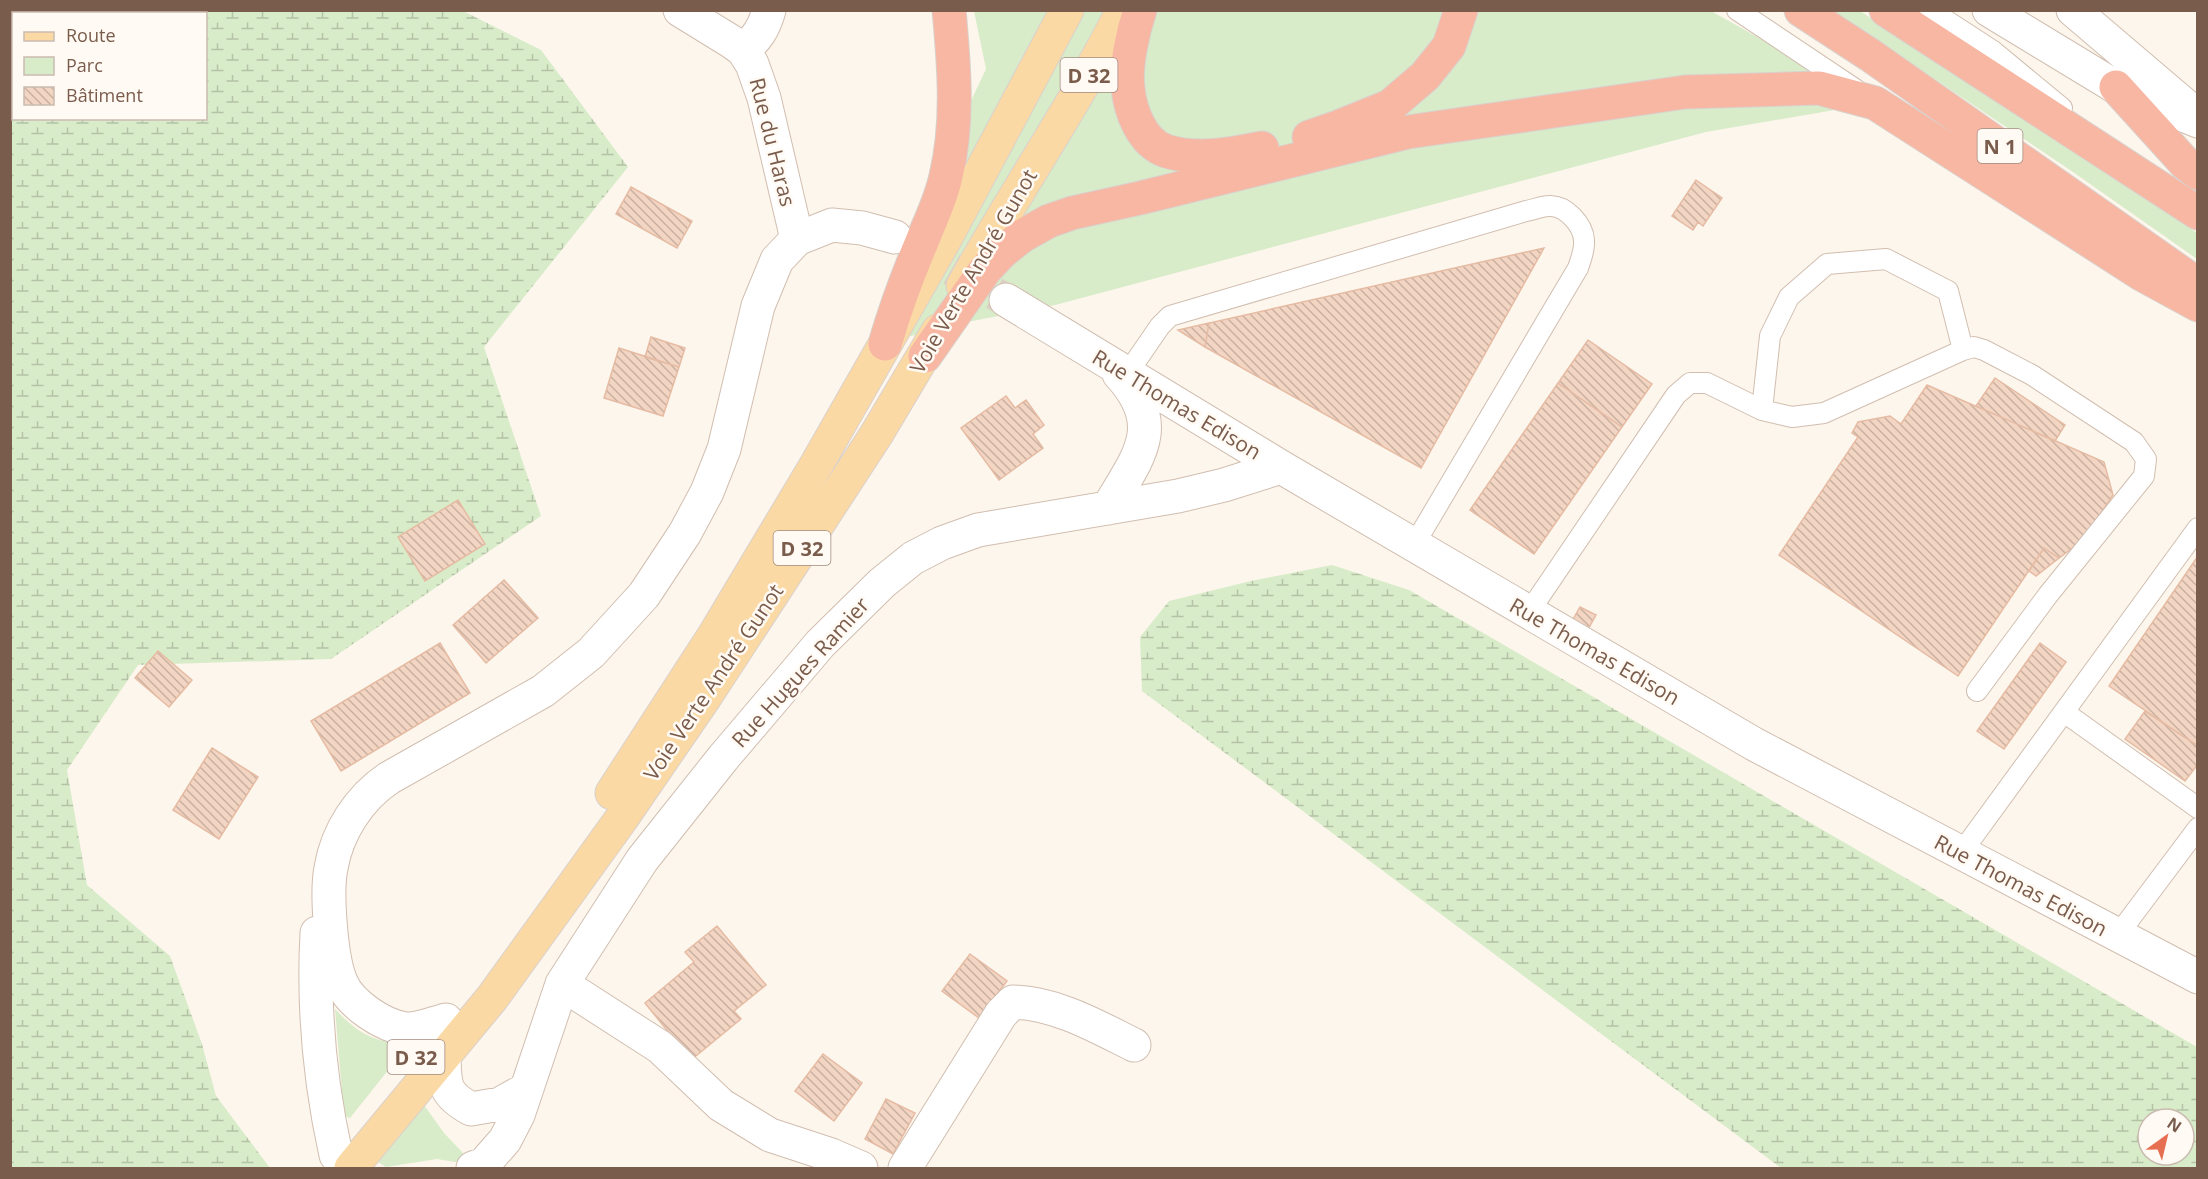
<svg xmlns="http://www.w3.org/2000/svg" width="2208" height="1179" font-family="'Open Sans',sans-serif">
	<defs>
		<pattern id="wetland-marsh" width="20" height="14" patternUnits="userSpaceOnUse" patternTransform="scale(1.5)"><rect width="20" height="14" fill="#d8ecc9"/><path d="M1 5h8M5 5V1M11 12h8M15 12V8" fill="none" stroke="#b4c2a5"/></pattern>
		<pattern id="building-back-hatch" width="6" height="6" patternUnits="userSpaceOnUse" patternTransform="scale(1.5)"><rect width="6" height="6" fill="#f3d5c3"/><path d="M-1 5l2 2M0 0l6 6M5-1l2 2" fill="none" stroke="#cab0a1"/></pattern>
	</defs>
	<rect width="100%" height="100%" fill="#fdf6ec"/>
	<!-- green -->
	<path fill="#d8ecc9" d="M974 11H1049L1021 59 964 174 970 103 986 69Z
		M1067 11H1711L1875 103 1706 132 1055 305 941 327 885 344Z
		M1833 11H1860L2012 108 2197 233V259L2073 172Z
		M335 1009C358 1034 375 1043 409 1044L350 1118 344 1116Z
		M424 1105 444 1133 464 1154 461 1163 437 1159 386 1167 378 1162Z"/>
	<!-- wetland -->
	<path fill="url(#wetland-marsh)" fill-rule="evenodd" d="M10 11H463L541 50 628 167 484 347 541 516 331 659 138 665 67 770 87 885 170 956 202 1044 216 1096 270 1168H11ZM14 14H206V118H14Z
		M1332 565 1409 590 2197 1047V1168H1781L1142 691 1140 637 1169 601 1251 581ZM2148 1119H2184V1155H2148Z"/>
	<!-- building -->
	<path fill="url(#building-back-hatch)" stroke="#e6bba3" stroke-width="1.5" d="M1696 180 1722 198 1703 226 1698 222 1693 230 1672 216Z
		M631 187 692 221 677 248 616 214Z
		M1544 248 1421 468 1205 347 1209 323Z
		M1209 323 1205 347 1178 330Z
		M651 337 685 348 679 367 645 357Z
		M1588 340 1652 384 1622 427 1558 383Z
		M619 348 679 367 663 416 604 398Z
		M1995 378 2065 425 2055 441 1976 406Z
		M1558 383 1622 427 1534 554 1470 510Z
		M1927 385 2104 462 2113 495 2083 540 2059 558 2044 548 1958 676 1779 555 1858 437 1852 433 1858 422 1890 416 1901 424Z
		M1006 396 1015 408 1026 400 1044 425 1033 434 1043 448 999 480 961 428Z
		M458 500 485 544 425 581 398 537Z
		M2044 548 2059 558 2036 576 2029 571Z
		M2198 556V746L2109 686Z
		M504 580 538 618 486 663 453 625Z
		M1580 607 1596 615 1587 631 1571 623Z
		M440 643 470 693 341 771 311 721Z
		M2040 643 2066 662 2004 749 1977 731Z
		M158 651 192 680 169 707 135 678Z
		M2145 711 2198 746V764L2185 781 2125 739Z
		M212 748 258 777 219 839 173 810Z
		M717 926 766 985 734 1011 741 1019 691 1060 645 1003 694 962 685 952Z
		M970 954 1007 981 979 1018 942 991Z
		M823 1054 862 1083 834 1121 795 1091Z
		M886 1099 915 1113 893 1154 865 1139Z"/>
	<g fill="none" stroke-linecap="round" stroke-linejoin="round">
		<!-- street-tunnel -->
		<path stroke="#dcd0c4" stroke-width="33" stroke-dasharray="33 16" stroke-linecap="butt" d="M909 245 1006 300"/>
		<defs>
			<path id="lane" d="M1737 10 1855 89
				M1930 10 1993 51 2062 108
				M1127 374 1160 326 1170 316 1526 211C1533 210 1542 206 1549 206 1566 205 1583 225 1584 240 1585 250 1581 259 1578 268L1414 545
				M1762 410 1770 336 1789 297 1827 264 1886 259 1948 291 1963 350
				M1529 612 1676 395 1690 383H1707L1762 410 1792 417 1824 413 1963 350 1974 347 1984 350 2032 375 2134 442 2146 459 2144 476 2048 595 1977 691
				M2064 712 2198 808
				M1961 853 2198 528
				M2117 936 2198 828"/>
			<path id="street" d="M680 10 732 42 743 50 752 64 764 98 797 239
				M1989 10 2116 87 2198 121
				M2073 10 2187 107
				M743 50C757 39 764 28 769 10
				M1006 300 1281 467 1754 744 2198 977
				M1108 508C1138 457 1167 426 1119 374
				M317 933C313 1007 320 1083 336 1155
				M562 984 660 1047 721 1105 770 1135 831 1155 861 1168
				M446 1020C434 1023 418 1030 406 1029 383 1026 350 1004 341 982 331 959 326 892 331 868 337 832 359 798 389 778L543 691 591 653 644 595 685 533 707 492 724 449 758 306 777 260 797 239 832 225 862 228 895 237
				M444 1058C445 1086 444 1094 471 1109L500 1104 525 1090
				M473 1168 484 1164 505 1140 518 1115 562 984 642 860 723 758 820 644 882 583 913 558 942 543 978 530 1178 496 1224 485 1281 467
				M905 1168 1001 1014 1013 1002C1056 1003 1096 1026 1134 1045"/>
			<path id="primary" d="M963 286C1014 193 1075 106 1123 10
				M612 793 715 634 815 467 944 241 1067 10
				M351 1168 492 998 622 818 705 697 876 435 938 331"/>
			<path id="highway" d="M1140 10C1133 31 1125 66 1128 88 1130 111 1142 143 1166 151 1196 161 1233 154 1262 148
				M1801 10 1870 55 2197 284
				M1886 10 2198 213
				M2116 87 2185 163 2198 173
				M1309 137 1338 127 1390 106 1425 76 1449 46 1461 10
				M885 344C895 310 907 277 921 244 930 221 941 200 946 176 959 122 954 64 949 10
				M925 356 985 270 1002 252 1022 236 1049 221 1072 213 1140 198 1408 132 1685 92 1819 88 1875 103 2143 275 2198 305"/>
		</defs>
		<!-- lane casing -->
		<use href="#lane" stroke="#d1beb0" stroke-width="22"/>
		<!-- street casing -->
		<use href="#street" stroke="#d1beb0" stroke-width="35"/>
		<!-- primary casing -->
		<use href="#primary" stroke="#dad1cd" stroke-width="35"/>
		<!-- highway casing -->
		<use href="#highway" stroke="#dad1cd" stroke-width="35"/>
		<!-- lane -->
		<use href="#lane" stroke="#fff" stroke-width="20"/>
		<!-- street -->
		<use href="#street" stroke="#fff" stroke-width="33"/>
		<!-- primary -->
		<use href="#primary" stroke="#fbd9a5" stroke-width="33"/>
		<!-- highway -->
		<use href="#highway" stroke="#f7b7a3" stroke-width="33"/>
	</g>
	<g text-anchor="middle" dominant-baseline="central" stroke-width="5" stroke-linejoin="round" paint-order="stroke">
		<!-- shield labels -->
		<g fill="#fffaf3" stroke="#a28b7f" stroke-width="1.5">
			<rect x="1060.5" y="58" width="57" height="34" rx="4.5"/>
			<rect x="1977.5" y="129" width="45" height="34" rx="4.5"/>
			<rect x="773.5" y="531" width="57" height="34" rx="4.5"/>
			<rect x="387.5" y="1040" width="57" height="34" rx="4.5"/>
		</g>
		<g font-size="20" font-weight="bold" fill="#7a5c4d">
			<text x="1089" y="75">D 32</text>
			<text x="2000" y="146">N 1</text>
			<text x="802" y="548">D 32</text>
			<text x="416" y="1057">D 32</text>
		</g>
		<!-- street labels -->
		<g font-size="21" fill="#7a5c4d" stroke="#fffaf3">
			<text transform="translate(773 142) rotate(76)">Rue du Haras</text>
			<text transform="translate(973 271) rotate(-60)">Voie Verte André Gunot</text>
			<text transform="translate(1177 404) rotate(31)">Rue Thomas Edison</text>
			<text transform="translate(1595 651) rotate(30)">Rue Thomas Edison</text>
			<text transform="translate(800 672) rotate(-48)">Rue Hugues Ramier</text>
			<text transform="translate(713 682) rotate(-56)">Voie Verte André Gunot</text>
			<text transform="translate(2021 885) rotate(28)">Rue Thomas Edison</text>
		</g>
	</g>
	<!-- border -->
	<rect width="2208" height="1179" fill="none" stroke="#7a5c4d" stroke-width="24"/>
	<!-- legend -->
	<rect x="12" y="12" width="195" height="108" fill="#fffaf3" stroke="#cabbb1" stroke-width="1.5"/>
	<rect x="24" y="32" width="30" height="9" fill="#fbd9a5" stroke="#cabbb1" stroke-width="1.5"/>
	<text x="66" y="42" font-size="18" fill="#7a5c4d">Route</text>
	<rect x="24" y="57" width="30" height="18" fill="#d8ecc9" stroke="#cabbb1" stroke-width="1.5"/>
	<text x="66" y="72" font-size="18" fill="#7a5c4d">Parc</text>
	<rect x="24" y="87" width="30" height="18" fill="url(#building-back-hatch)" stroke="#cabbb1" stroke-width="1.5"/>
	<text x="66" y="102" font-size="18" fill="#7a5c4d">Bâtiment</text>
	<!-- north arrow -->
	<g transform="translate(2166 1137) rotate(34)"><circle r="28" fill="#fffaf3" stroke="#cabbb1" stroke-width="1.5"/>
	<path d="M0-4.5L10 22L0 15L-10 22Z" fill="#e76f51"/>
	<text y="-9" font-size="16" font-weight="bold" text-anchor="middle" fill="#7a5c4d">N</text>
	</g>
</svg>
